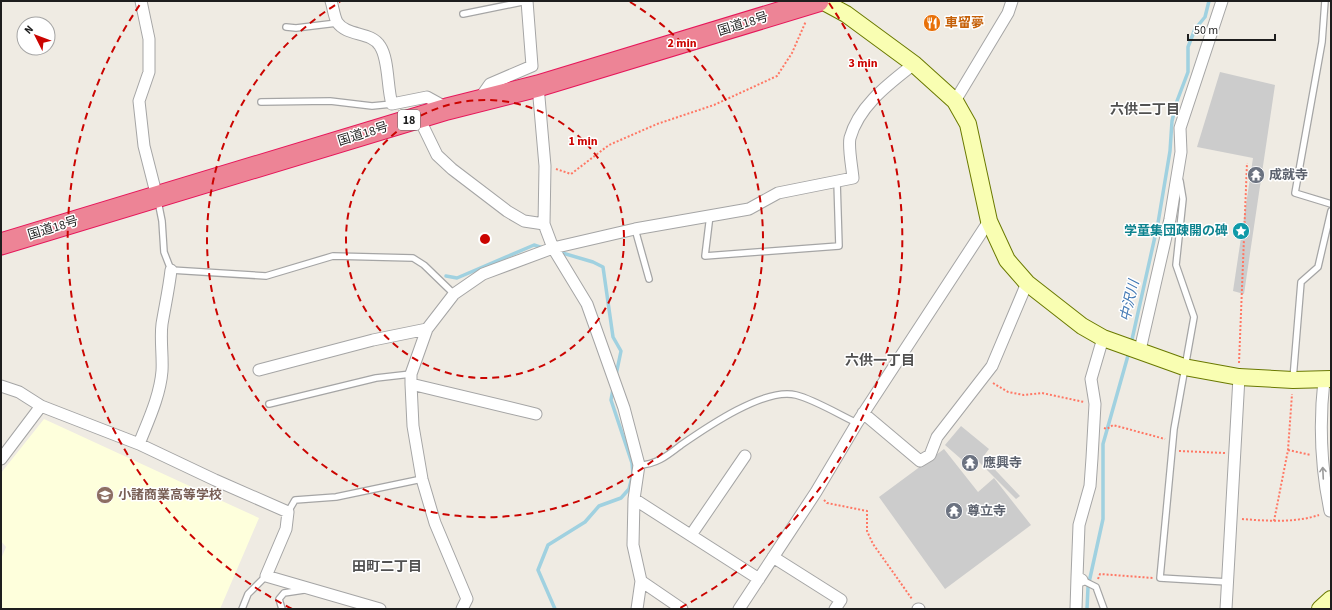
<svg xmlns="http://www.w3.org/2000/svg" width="1332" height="610" font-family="'Source Sans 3','Noto Sans JP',sans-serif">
	<rect width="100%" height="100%" fill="#efebe3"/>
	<!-- education -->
	<path fill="#feffdc" d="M44 419 259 518 220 609H1V559L6 547 1 541V473Z"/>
	<!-- religious -->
	<path fill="#ccc" d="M1220 72 1275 85 1244 294 1233 291 1253 158 1197 147Z
		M961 426 989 449 983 457 1020 496 1016 499 979 462 968 465 945 445Z
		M944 449 978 492 994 478 1031 525 945 589 879 497Z"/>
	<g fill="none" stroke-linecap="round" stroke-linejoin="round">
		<!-- stream -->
		<path stroke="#a0d1e0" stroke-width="3.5" d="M559 252 593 262 603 267 613 337 621 351 616 375
			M446 276 457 278 534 245 543 248
			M1131 344 1158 223 1170 151 1172 121 1177 101 1188 72V47L1195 29 1205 17 1209 1
			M555 609 538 570 548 545 585 522 599 506 621 498 629 489 633 473 632 463 611 400 613 389
			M1087 609 1088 587 1103 519V444L1129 352"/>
		<defs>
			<path id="lane" d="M1325 1 1322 42 1295 193 1331 204
				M463 14 527 1
				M286 27 296 28 337 23
				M261 102 330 101 372 106 392 104
				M1180 181 1183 199 1176 265 1194 317 1174 429 1160 578 1228 582
				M158 201 162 221 164 252 171 270 266 276 333 256 413 258 424 265 454 294
				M710 215 705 256 839 246 837 181
				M635 229 649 279
				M1293 379 1301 282 1318 267 1331 211
				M269 404 376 378 411 374
				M639 465C656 465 668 455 681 445 707 427 765 387 796 395 813 399 840 415 857 423
				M288 512 295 500 336 497 422 479
				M1082 580 1096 587 1104 609
				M242 609 248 594 266 576
				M282 609 279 599 284 593 304 590"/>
			<path id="street" d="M141 1 149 39V72L139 101 144 146 157 197
				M331 1C333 7 334 16 337 22 347 37 371 31 380 46 389 59 387 88 392 104L427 97 447 108
				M538 86 545 166 544 224 553 248 587 304 624 408 639 465 634 499 633 545 641 581 637 609
				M478 101 490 84 532 66 527 1
				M955 101 1008 13 1012 1
				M419 118 437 155 452 169 507 211 524 221 544 224
				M1140 350 1170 219 1181 152 1180 128 1222 1
				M259 370 373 340 427 329
				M1324 380C1319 424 1321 468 1330 511
				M411 384 536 414
				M1 386 19 392 41 406 139 444 215 480 288 512 286 529 266 576 380 609
				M863 413 920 461 930 455 937 437 992 366 1027 283
				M139 444C148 421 160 396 162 371 163 356 160 339 162 324 165 306 169 288 171 270
				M1 459 41 406
				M634 499 759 579
				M691 535 745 456
				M773 557 841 600 835 609
				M1082 580 1077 577 1079 525 1090 486 1092 458 1095 404 1091 379 1103 338
				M641 581 682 609
				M462 609 467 599 435 523 422 479 413 426 411 384V374L427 329 454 294 483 274 553 248 635 229 749 209 778 193 853 178C852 167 848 147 850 138 859 105 890 83 914 64
				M739 609 816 492 857 423 989 221
				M918 609H919
				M1076 609 1077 577
				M1226 609 1239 377"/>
			<path id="secondary" d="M822 1 846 14 914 64 955 101 968 124 989 221 1007 260 1027 283 1082 326 1103 338 1184 367 1239 377 1293 380 1331 379
				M1320 609 1331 599"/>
			<path id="highway" d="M1 244 447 109 538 86 818 1"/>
		</defs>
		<!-- lane casing -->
		<use href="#lane" stroke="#a5a5a5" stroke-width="8"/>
		<!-- street casing -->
		<use href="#street" stroke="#a5a5a5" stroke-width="13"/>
		<!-- secondary casing -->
		<use href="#secondary" stroke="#6a7900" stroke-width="18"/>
		<!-- highway casing -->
		<use href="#highway" stroke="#e6175a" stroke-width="23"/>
		<!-- path -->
		<path stroke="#ff7764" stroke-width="2" stroke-dasharray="2 2" stroke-linecap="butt" d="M556 169 571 174 609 145 657 124 714 105 777 76 792 53 806 21
			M1239 363 1247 163
			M993 383 1008 392 1024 395 1042 393 1084 402
			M1104 428 1107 429 1113 425 1165 439
			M1288 450 1311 455
			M1179 451 1225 453
			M824 500 827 503 867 511V531L873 544 912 599
			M1242 519C1268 521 1295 523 1319 515
			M1274 521 1288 450 1292 394
			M1098 579 1100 574 1153 578"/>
		<!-- lane -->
		<use href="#lane" stroke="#fff" stroke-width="5.5"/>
		<!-- street -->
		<use href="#street" stroke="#fff" stroke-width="11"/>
		<!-- secondary -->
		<use href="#secondary" stroke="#f9feb2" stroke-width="16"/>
		<!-- highway -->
		<use href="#highway" stroke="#ed8496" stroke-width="21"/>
	</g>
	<!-- one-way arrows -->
	<defs><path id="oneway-shaft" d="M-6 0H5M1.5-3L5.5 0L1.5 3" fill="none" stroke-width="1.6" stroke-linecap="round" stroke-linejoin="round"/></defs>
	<use stroke="#9a9a9a" href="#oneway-shaft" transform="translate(1323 473) rotate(-93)"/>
	<!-- distance rings -->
	<g fill="none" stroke="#cb0400" stroke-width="2" stroke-dasharray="7 5">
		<circle cx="485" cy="239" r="139"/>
		<path d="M630 2A278 278 0 1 1 340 2"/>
		<path d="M292 609A417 417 0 0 1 141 3M829 3A417 417 0 0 1 678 609"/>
	</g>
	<!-- icons -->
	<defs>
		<symbol id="restaurant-disc" viewBox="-11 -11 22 22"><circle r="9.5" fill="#e8710a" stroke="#fff"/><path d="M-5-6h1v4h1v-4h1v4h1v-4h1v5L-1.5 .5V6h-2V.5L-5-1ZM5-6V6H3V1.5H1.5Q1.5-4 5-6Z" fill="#fff"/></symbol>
		<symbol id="temple-disc" viewBox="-11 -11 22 22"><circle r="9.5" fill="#6b7280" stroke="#fff"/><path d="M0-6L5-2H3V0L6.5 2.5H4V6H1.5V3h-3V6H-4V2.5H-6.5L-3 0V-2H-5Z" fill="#fff"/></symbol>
		<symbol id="sight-disc" viewBox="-11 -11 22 22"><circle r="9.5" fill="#0f9aa8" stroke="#fff"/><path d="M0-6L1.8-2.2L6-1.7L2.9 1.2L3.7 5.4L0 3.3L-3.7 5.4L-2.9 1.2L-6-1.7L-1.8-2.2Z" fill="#fff"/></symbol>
		<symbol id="school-disc" viewBox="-11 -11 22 22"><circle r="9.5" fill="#8d6e63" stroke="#fff"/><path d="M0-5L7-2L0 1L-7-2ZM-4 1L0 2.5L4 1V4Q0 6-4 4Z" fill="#fff"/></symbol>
	</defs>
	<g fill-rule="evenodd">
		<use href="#restaurant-disc" x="922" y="13" width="20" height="20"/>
		<use href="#temple-disc" x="1246" y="165" width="20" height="20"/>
		<use href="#sight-disc" x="1231" y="221" width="20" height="20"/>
		<use href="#temple-disc" x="960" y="453" width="20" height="20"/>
		<use href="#school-disc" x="95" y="485" width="20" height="20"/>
		<use href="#temple-disc" x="944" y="501" width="20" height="20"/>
	</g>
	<g text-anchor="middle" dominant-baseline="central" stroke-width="3" stroke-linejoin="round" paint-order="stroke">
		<!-- shield labels -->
		<rect fill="#fff" stroke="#626262" stroke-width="1" x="398" y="110" width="22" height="20" rx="3"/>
		<g font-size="12" font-weight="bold" fill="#1e1e1e">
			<text x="409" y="120">18</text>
		</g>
		<!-- food labels -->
		<g font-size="13" font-weight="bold" fill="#c56008" stroke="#fff" text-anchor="start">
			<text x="945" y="23">車留夢</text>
		</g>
		<!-- street labels -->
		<g font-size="13" fill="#1e1e1e" stroke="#fff">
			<text transform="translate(743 24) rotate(-17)">国道18号</text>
			<text transform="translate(363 134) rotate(-17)">国道18号</text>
			<text transform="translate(53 228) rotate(-17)">国道18号</text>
		</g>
		<!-- worship labels -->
		<g font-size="13" font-weight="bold" fill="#5b616d" stroke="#fff" text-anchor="start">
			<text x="1269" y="175">成就寺</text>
			<text x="983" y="463">應興寺</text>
			<text x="967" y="511">尊立寺</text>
		</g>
		<!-- culture labels -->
		<g font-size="13" font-weight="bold" fill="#0d838f" stroke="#fff" text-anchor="end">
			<text x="1228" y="231">学童集団疎開の碑</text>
		</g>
		<!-- education labels -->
		<g font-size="13" font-weight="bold" fill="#785e54" stroke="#fff" text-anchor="start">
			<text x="118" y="495">小諸商業高等学校</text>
		</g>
		<!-- neighbourhood labels -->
		<g font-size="14" font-weight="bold" fill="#515151" stroke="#fff">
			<text x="1145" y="110">六供二丁目</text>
			<text x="880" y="361">六供一丁目</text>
			<text x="387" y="567">田町二丁目</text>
		</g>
		<!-- water labels -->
		<g font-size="14" font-style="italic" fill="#4379b4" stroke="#fff">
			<text transform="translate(1130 301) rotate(-77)">中沢川</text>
		</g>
	</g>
	<circle cx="485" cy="239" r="6" fill="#cb0400" stroke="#fff" stroke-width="2"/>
	<g font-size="12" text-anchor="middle" font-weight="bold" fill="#cb0400" stroke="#fff" stroke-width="3" stroke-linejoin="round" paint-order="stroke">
		<text x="682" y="47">2 min</text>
		<text x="863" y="67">3 min</text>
		<text x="583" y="145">1 min</text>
	</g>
	<!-- border -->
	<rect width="1332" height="610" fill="none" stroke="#1e1e1e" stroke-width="4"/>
	<!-- north arrow -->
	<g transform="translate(36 36) rotate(312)"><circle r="19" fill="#ffffff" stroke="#a5a5a5"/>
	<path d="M0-3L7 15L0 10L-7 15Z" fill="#cb0400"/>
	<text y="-6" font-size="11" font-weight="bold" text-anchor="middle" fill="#1e1e1e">N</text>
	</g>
	<!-- scale -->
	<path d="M1188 34v6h87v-6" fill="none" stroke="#1e1e1e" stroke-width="2"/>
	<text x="1194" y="34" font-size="12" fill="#1e1e1e" stroke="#ffffff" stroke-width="3" paint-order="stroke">50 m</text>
</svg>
